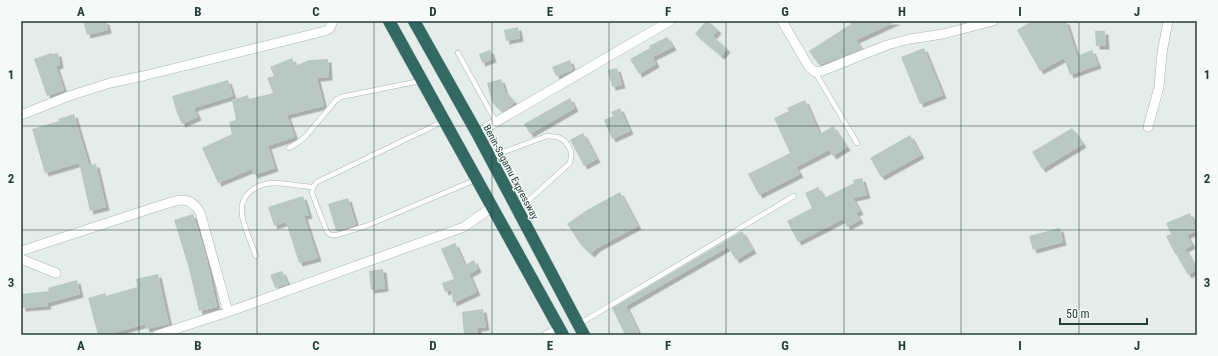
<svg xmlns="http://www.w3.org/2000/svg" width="1218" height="356" font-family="'Roboto Condensed',sans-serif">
	<defs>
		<filter id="shadow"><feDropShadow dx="3.5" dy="3.5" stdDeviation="0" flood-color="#0004"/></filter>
	</defs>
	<rect width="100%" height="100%" fill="#e5edea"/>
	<!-- building -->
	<path fill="#bac8c3" filter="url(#shadow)" d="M83 21H106L108 30 87 35Z
		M706 21H708L718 30 713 36 727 49 721 56 695 34Z
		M849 21H897L856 40 862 49 819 65 809 51 851 24Z
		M1032 21H1066L1077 56 1092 50 1098 65 1070 75 1064 58 1040 71 1017 30Z
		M518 27 520 38 506 41 504 30Z
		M1095 31H1105L1106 46H1096Z
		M667 37 673 47 653 57 656 64 639 74 630 59 650 48 649 46Z
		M924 48 943 95 920 104 901 57Z
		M490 50 493 59 482 63 479 54Z
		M51 53 52 54 58 53 60 65 56 66 64 90 47 96 34 59Z
		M292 58 295 66 309 60 328 59 329 77 317 78 324 106 287 115 295 137 268 146 275 168 254 175 252 169 218 183 202 148 232 134 229 122 236 120 232 100 248 95 249 99 273 93 267 78 274 76 270 67Z
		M570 60 573 70 556 76 552 67Z
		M617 68 622 85 612 87 608 70Z
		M501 79 505 91 515 102 508 108 502 112 492 102 487 83Z
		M228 80 233 96 194 108 198 117 182 124 177 113 172 96Z
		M570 98 575 108 530 134 524 124Z
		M805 100 820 134 833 126 847 147 833 156 829 150 796 167 800 174 759 195 748 174 790 153 774 118 789 111 787 108Z
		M620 108 630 131 612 139 604 120 613 116 611 112Z
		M74 114 89 165 96 164 106 207 90 211 79 163 45 173 32 129 59 121 58 119Z
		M1072 128 1083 144 1042 169 1032 152Z
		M583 133 597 159 584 166 570 140Z
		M910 135 921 155 881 177 870 158Z
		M862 178 867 195 853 198 860 211 856 213 860 220 847 227 843 219 798 242 787 221 812 208 805 193 818 187 824 198 854 183 853 180Z
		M620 192 638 226 597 248 591 254 581 245 567 224 587 210Z
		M303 196 309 215 304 216 318 258 299 263 286 222 274 226 268 207Z
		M348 198 356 225 336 231 328 204Z
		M1190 213 1197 231 1187 235 1192 245 1185 249 1197 269 1188 275 1176 254H1175L1166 236 1171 234 1166 223Z
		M193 214 206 255 217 307 199 311 188 265 174 220Z
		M1060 228 1063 242 1033 250 1029 236Z
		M742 231 753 250 736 260 728 247 626 306 640 335H625L612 308Z
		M455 243 465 265 474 260 478 269 469 274 477 292 453 303 451 290 445 292 442 283 454 279 441 249Z
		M383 269 385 288 371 290 369 271Z
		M282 271 288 284 275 288 270 275Z
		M158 274 169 324 146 329 145 324 117 332V335H98L88 298 105 293 106 296 137 287 136 279Z
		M77 280 80 294 47 303 48 306 22 308 21 294 49 291 48 288Z
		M483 309 486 327 478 328V335H464L462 312Z"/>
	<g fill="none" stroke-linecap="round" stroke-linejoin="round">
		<defs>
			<path id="lane" d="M458 53 496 122
				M815 72 857 143
				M444 121 317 182 313 187 312 193 327 232 331 235H337L366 226 475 180
				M289 148 300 141 306 136 336 100 341 97 420 81
				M490 157 547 136 558 137 565 141 571 151V157L570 163 519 209
				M256 256C252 245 243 225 242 214 239 194 257 183 276 183 288 184 301 186 313 187
				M579 324 794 196"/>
			<path id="street" d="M782 21 809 67 815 72 822 71 887 45 910 39 943 34 993 21
				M21 115 69 96 110 83 143 76 325 31 330 28 333 21
				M1148 127 1159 87 1162 53 1168 21
				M477 133 670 21
				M21 251 165 204C182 199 189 196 200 212L228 312
				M21 259 56 273
				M157 335 228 312 464 227 492 207
				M547 335 560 329"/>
			<path id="highway" d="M389 21 563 335
				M414 21 477 133 584 335"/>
		</defs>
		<!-- lane casing -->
		<use href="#lane" stroke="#a7b5b2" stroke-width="5.5"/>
		<!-- street casing -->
		<use href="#street" stroke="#a7b5b2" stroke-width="10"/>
		<!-- highway casing -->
		<use href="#highway" stroke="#c2c9c8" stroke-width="13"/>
		<!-- lane -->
		<use href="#lane" stroke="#fff" stroke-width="4.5"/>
		<!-- street -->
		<use href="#street" stroke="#fff" stroke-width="9"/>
		<!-- highway -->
		<use href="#highway" stroke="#326963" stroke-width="12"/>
	</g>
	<!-- grid -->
	<path fill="none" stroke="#243e3a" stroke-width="1" stroke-opacity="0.55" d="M139 21V335M257 21V335M374 21V335M492 21V335M609 21V335M726 21V335M844 21V335M961 21V335M1079 21V335M21 126H1197M21 230H1197"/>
	<g text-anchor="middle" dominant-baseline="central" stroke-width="3" stroke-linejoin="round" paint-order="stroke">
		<!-- street labels -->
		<g font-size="10" fill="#243e3a" stroke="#f5faf8">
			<text transform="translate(511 172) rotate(62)">Benin-Sagamu Expressway</text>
		</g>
	</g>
	<!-- border -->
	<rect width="1218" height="356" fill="none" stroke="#f5faf8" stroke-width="44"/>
	<!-- scale -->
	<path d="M1060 318v6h87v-6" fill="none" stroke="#243e3a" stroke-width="2"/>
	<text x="1066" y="318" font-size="12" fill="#243e3a" stroke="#f5faf8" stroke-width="3" paint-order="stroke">50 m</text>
	<rect x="22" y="22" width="1174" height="312" fill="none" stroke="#243e3a" stroke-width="1.5"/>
	<g font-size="13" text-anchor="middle" font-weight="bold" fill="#243e3a">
		<text x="81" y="16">A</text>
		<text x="198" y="16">B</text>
		<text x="316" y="16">C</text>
		<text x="433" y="16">D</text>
		<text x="550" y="16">E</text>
		<text x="668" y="16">F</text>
		<text x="785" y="16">G</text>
		<text x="902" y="16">H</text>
		<text x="1020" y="16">I</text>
		<text x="1137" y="16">J</text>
		<text x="11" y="79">1</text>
		<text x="1207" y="79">1</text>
		<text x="11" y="183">2</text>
		<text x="1207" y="183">2</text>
		<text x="11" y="287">3</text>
		<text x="1207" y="287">3</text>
		<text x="81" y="350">A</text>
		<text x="198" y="350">B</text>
		<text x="316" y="350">C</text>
		<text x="433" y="350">D</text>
		<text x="550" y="350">E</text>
		<text x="668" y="350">F</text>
		<text x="785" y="350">G</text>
		<text x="902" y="350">H</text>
		<text x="1020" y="350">I</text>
		<text x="1137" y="350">J</text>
	</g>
</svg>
